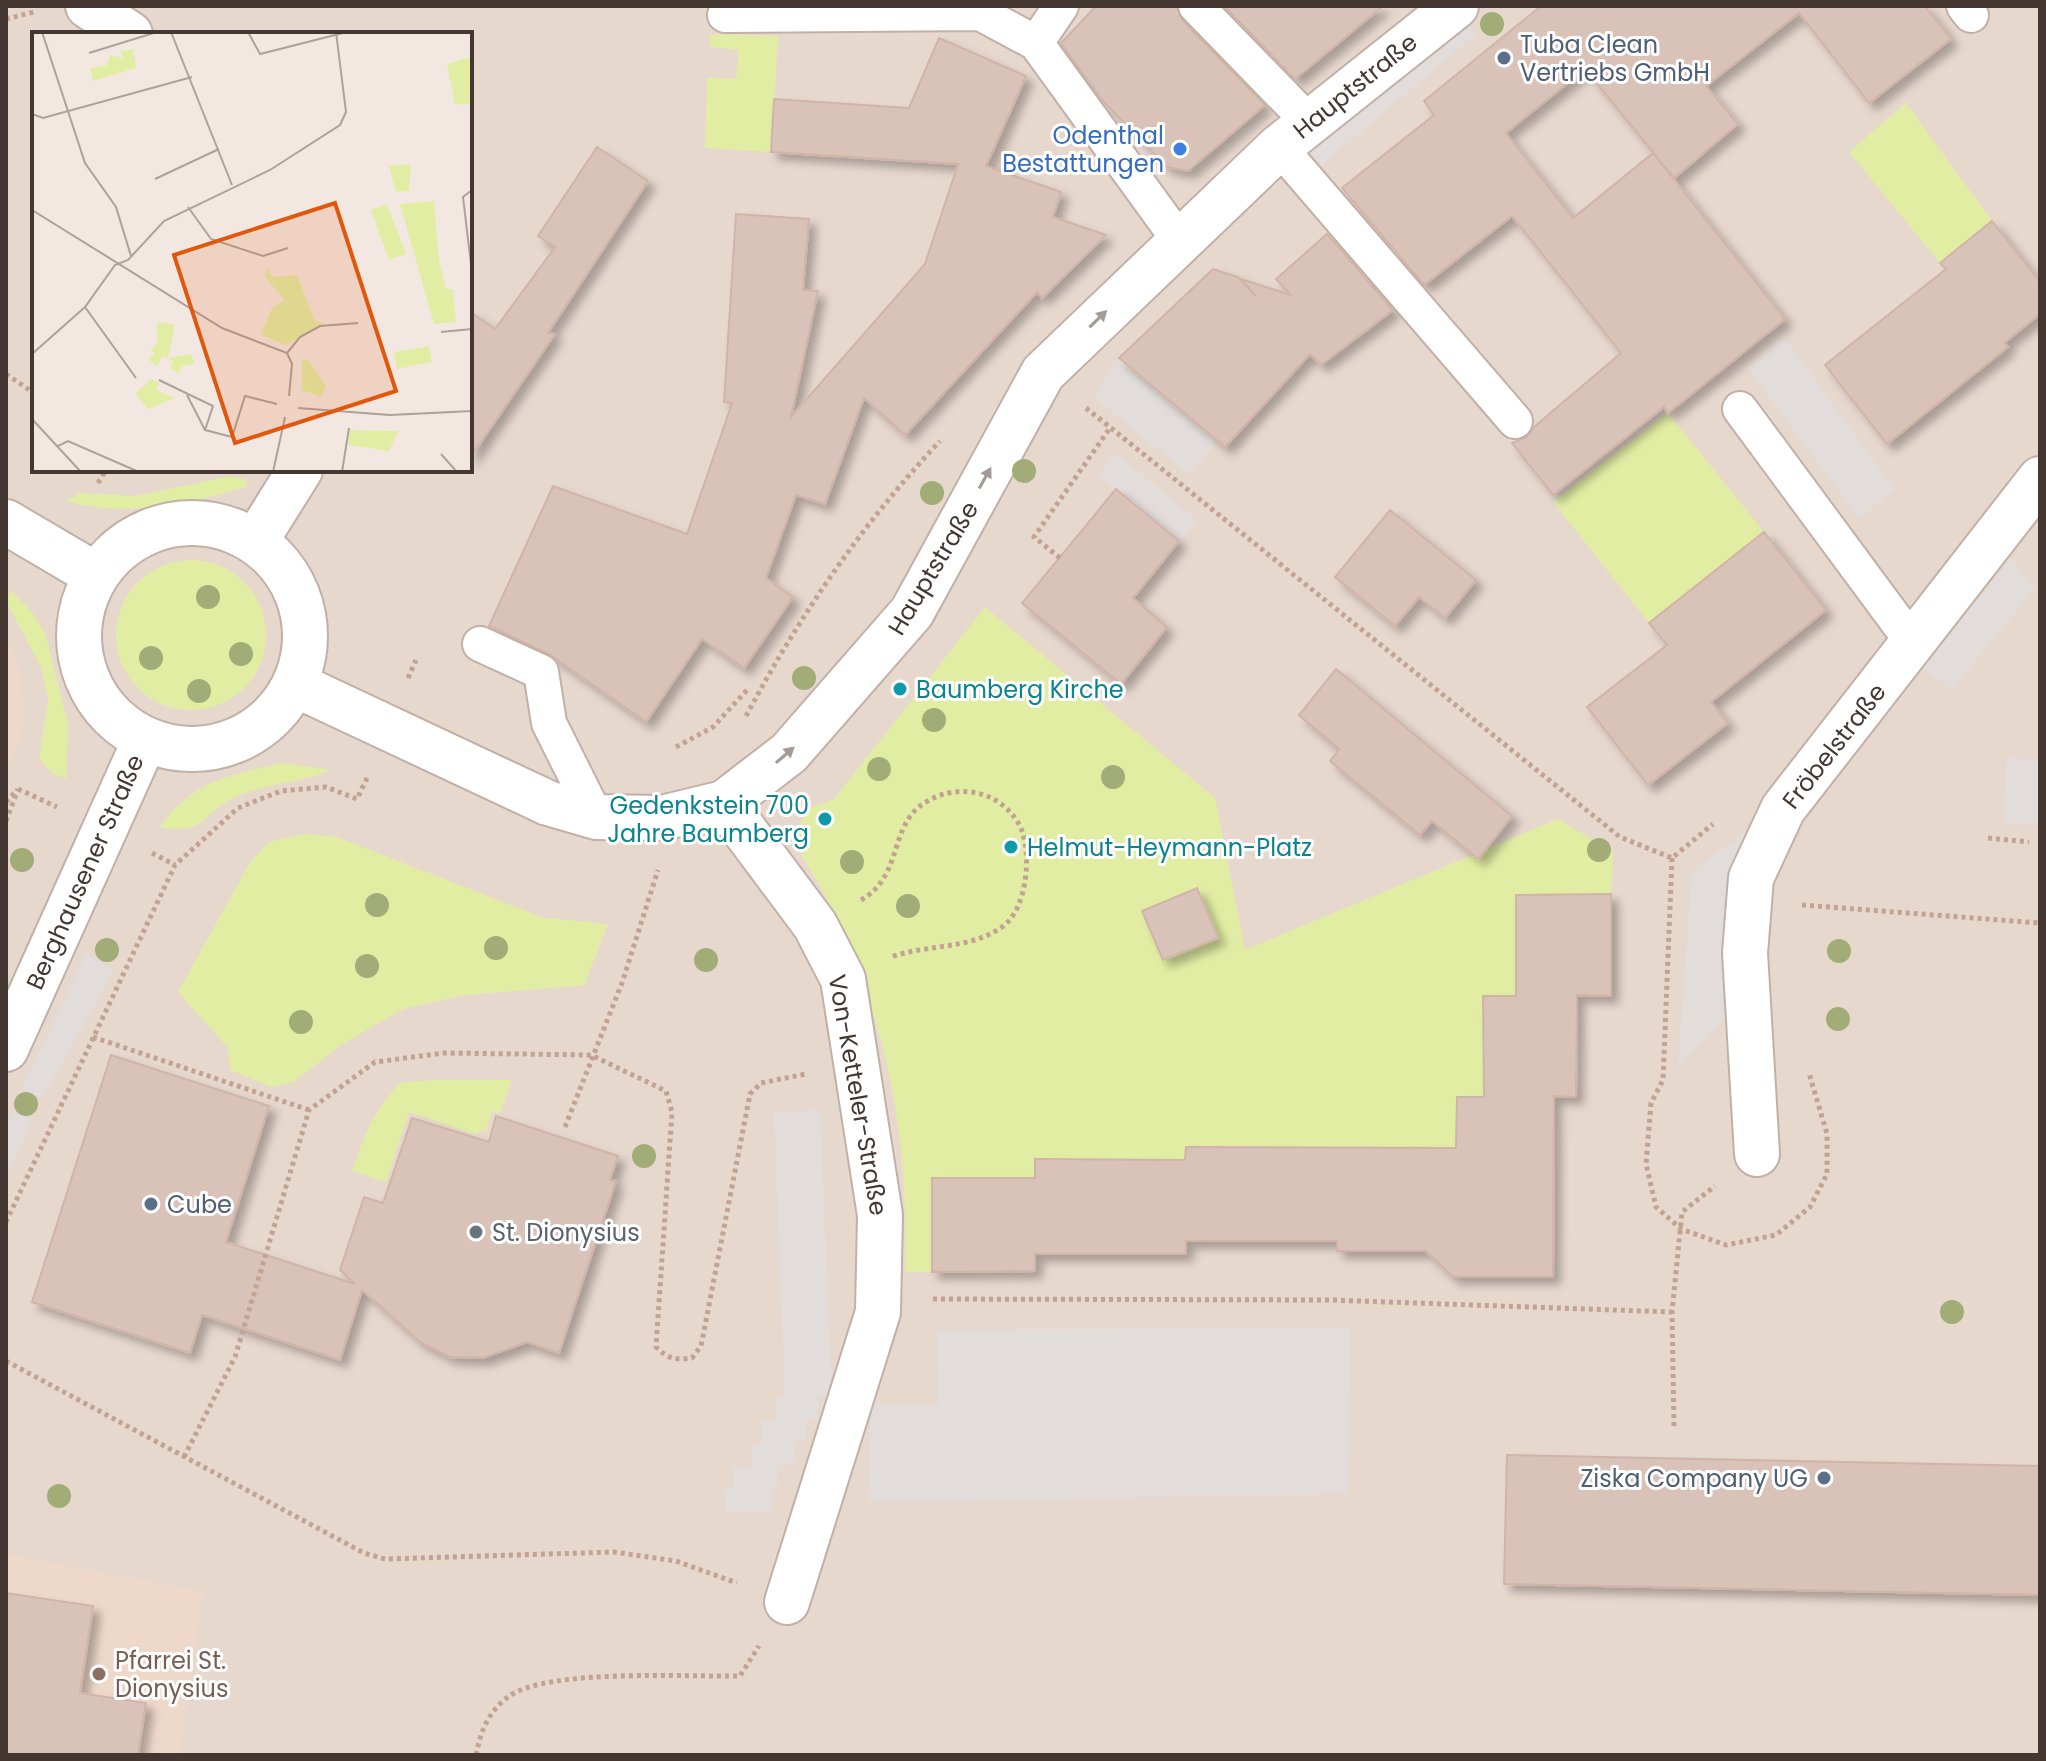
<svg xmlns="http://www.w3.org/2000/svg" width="2046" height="1761" font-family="Poppins,sans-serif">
	<defs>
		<filter id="shadow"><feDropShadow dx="7" dy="7" stdDeviation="4" flood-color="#0004"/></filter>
	</defs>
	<rect width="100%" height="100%" fill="#f3e8e1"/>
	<!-- residential -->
	<path fill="#e7d8ce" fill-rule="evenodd" d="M6 6H2040V1755H6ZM34 34H470V470H34Z"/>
	<!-- education -->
	<path fill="#eed8c9" d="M6 640 20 673 24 710 21 738 6 765Z
		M6 1554 203 1592 179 1755H6Z"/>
	<!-- green -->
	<path fill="#e2eda4" d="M710 34 778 36 771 152 705 148 707 78 736 79 739 50 710 47Z
		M1906 103 1992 221 1940 263 1849 152Z
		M1668 413 1764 532 1649 623 1553 502Z
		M232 476 246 480 247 486C193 504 122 518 67 501L80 493 135 496Z
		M116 635a75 75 0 1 1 150 0a75 75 0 1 1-150 0Z
		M10 590 32 612 45 633 68 724 66 779 52 773 39 759 48 699 41 667 6 601Z
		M985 607 1215 798 1245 950 1558 819 1613 852 1611 894 1517 895V996H1483L1484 1097H1457L1456 1147H1187L1185 1160 1036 1159 1035 1178H932V1272H905C909 1166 895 1062 855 963 845 939 835 914 823 891 812 870 797 855 795 831L812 807 834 799Z
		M281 763 331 770C301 783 266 783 236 797 199 813 210 835 160 827 192 781 229 776 281 763Z
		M305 834 337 837 544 918 608 924 584 985 465 995 403 1009 339 1046 294 1082 271 1087 230 1070 228 1048 178 992 249 864 269 842Z
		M433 1080H512L500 1113 492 1111 486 1131 480 1130 477 1135 409 1112 386 1182 352 1171C365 1134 372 1113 400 1083Z"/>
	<!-- parking -->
	<path fill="#e2ddda" d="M1464 20 1476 34 1322 165 1309 151Z
		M1784 337 1894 489 1859 519 1748 368Z
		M1119 358 1217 441 1189 475 1094 397Z
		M1116 453 1197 520 1179 541 1098 475Z
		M2011 559 2036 587 1952 690 1922 667Z
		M2007 758 2040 760V825L2004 823Z
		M1751 828 1735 1006 1678 1069 1692 871Z
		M86 954 114 970 42 1099 22 1089Z
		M820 1110 832 1396 818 1397V1420L805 1421 806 1441 794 1442 795 1464 777 1466 778 1486 771 1487V1511L726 1512 725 1488 734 1487 733 1467 752 1466 751 1444 763 1443 762 1421 776 1420 775 1398H785L774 1112Z
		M13 1111 32 1120 6 1177V1125Z
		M1350 1327 1348 1494 869 1502 871 1404 938 1405 937 1330Z"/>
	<!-- building -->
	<path fill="#d9c2b8" stroke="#d1b4a8" stroke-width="2" filter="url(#shadow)" d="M1096 6H1177L1182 20 1265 105 1188 171 1167 167 1102 100 1061 43Z
		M1224 6H1383L1295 79Z
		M1541 6H1925L1951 39 1869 103 1799 13 1706 86 1738 124 1674 178 1585 69 1506 133 1573 218 1653 153 1785 319 1668 413 1664 407 1553 495 1512 443 1527 437 1534 427 1621 353 1512 216 1424 285 1342 188 1434 115 1424 101Z
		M939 38 1026 76 986 166 1061 192 1053 217 1106 235 1042 298 1037 292 905 435 864 398 825 504 796 495 766 578 793 597 744 668 702 639 646 722 549 654 489 626 553 486 687 534 732 403 724 402 736 214 809 219 803 290 818 291 791 417 925 264 958 164 771 152 774 99 909 108Z
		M597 147 648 181 548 333 555 334 470 458V312L495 329 555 247 538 236Z
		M1992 221 2040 282V314L2004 343 2008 347 1887 444 1825 365 1946 269 1940 263Z
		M1327 234 1393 310 1321 365 1310 354 1225 447 1119 358 1213 269 1238 277 1256 296 1241 279 1291 295 1276 279Z
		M1116 489 1179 541 1133 598 1167 627 1121 684 1022 603Z
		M1390 510 1476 580 1445 618 1419 597 1395 626 1335 577Z
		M1764 532 1826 610 1711 702 1728 723 1648 785 1587 707 1667 645 1649 623Z
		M1336 669 1512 816 1478 859 1432 821 1420 835 1330 761 1339 749 1299 715Z
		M1197 888 1218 938 1163 960 1142 911Z
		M1611 894V996L1577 995 1576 1097 1554 1096 1553 1277H1453L1426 1251H1337V1241H1186V1254H1035V1271L932 1272V1178H1035V1159L1185 1160 1186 1147 1456 1148 1457 1097H1484L1483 996H1516V895Z
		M111 1055 269 1106 226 1242 355 1284 340 1270 364 1197 383 1203 412 1118 489 1142 496 1116 618 1156 610 1180 616 1181 559 1353 527 1342 483 1358 450 1357 420 1342 362 1290 340 1360 202 1315 190 1353 32 1302Z
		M1507 1455 2040 1466V1595L1504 1584Z
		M6 1593 93 1606 80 1693 146 1703 138 1755H6Z"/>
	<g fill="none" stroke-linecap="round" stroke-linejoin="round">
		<defs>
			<path id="service" d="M1061 6 1036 43 1179 240
				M1196 6 1309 122
				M1964 6 1971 15
				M725 15 980 13 1036 43
				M1279 147 1515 421
				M1740 409 1913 643
				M480 644 541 672 549 723 596 817"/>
			<path id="minor" d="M88 6 130 34
				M255 542 300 470
				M724 803 815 925 843 979 880 1215 878 1312 787 1602
				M1757 1154 1745 953 1751 878 1783 809 2040 479"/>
			<path id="tertiary" d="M6 522 96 575
				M79 636a113 113 0 1 1 226 0a113 113 0 1 1-226 0Z
				M294 684 548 803 596 817 662 818 724 803 789 753 912 612 1043 373 1279 147 1456 6
				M6 1049 145 740"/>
		</defs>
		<!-- service casing -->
		<use href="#service" stroke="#c1b0a6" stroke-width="38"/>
		<!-- minor casing -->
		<use href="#minor" stroke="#c1b0a6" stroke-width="48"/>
		<!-- tertiary casing -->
		<use href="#tertiary" stroke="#c1b0a6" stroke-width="48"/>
		<!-- path -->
		<path stroke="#c2a392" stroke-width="5" stroke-dasharray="4 4" stroke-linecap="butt" d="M6 19 34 12
			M6 374 34 393
			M1086 408 1620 837 1672 858 1713 824
			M98 483 106 470
			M1060 558 1034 537 1110 428
			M408 678 416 660
			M746 716C800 615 862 524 940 441
			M676 747 713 727 748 689
			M18 789 57 807
			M6 802 16 791
			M6 821 18 789
			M1988 838 2029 842
			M152 853 175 865
			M1672 858 1663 1080 1651 1103 1646 1164 1656 1207 1681 1229 1726 1245 1776 1235 1810 1207 1827 1174V1134L1809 1073
			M861 900C904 876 888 824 926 802 957 783 997 790 1017 821 1034 846 1028 910 1002 927 969 950 927 944 891 957
			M1802 905 2040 923
			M93 1037 309 1110
			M565 1127 622 983 658 870
			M6 1222 175 865 238 808 281 791 326 787 357 799 368 776
			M933 1299 1330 1300 1672 1312
			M6 1361 364 1553 385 1559 614 1552 676 1561 737 1583
			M1674 1426 1672 1312 1682 1212 1715 1186
			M184 1457 235 1357 309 1110 375 1062 444 1053 591 1055 666 1091 672 1112 656 1347C668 1359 675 1360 692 1358L701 1346 750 1094 761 1083 806 1074
			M476 1755C480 1733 488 1712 508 1697 546 1668 688 1677 740 1676L759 1646"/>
		<!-- service -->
		<use href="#service" stroke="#fff" stroke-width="34"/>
		<!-- minor -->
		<use href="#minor" stroke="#fff" stroke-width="44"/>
		<!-- tertiary -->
		<use href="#tertiary" stroke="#fff" stroke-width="44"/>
	</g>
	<!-- trees -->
	<g fill="#a1ac76">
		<circle cx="1492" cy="24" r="12"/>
		<circle cx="1024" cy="471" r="12"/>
		<circle cx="932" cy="493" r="12"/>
		<circle cx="208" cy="597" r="12"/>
		<circle cx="241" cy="654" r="12"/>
		<circle cx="151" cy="658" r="12"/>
		<circle cx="804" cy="678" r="12"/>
		<circle cx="199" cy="691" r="12"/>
		<circle cx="934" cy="720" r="12"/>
		<circle cx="879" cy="769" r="12"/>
		<circle cx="1113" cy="777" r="12"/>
		<circle cx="1599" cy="850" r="12"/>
		<circle cx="22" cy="860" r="12"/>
		<circle cx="852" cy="862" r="12"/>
		<circle cx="377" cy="905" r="12"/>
		<circle cx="908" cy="906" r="12"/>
		<circle cx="496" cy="948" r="12"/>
		<circle cx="107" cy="950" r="12"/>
		<circle cx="1839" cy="951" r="12"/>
		<circle cx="706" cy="960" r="12"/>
		<circle cx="367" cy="966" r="12"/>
		<circle cx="1838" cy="1019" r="12"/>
		<circle cx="301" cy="1022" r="12"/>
		<circle cx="26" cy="1104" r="12"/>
		<circle cx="644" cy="1156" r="12"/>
		<circle cx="1952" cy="1312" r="12"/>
		<circle cx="59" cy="1496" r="12"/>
	</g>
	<!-- one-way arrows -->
	<defs><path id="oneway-solid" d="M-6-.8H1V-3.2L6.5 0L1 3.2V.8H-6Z" transform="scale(2)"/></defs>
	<g fill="#a29b98">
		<use href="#oneway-solid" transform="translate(1098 319) rotate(-44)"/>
		<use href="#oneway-solid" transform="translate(985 478) rotate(-61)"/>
		<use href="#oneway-solid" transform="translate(785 755) rotate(-41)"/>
	</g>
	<!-- markers -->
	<g fill="#5c6f8a" stroke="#fff" stroke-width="3">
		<circle cx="1504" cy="58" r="8"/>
		<circle cx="151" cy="1204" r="8"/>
		<circle cx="1824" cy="1478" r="8"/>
	</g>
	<circle fill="#3f7fe0" stroke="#fff" stroke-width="3" cx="1180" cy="149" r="8"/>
	<g fill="#0f9aa8" stroke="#fff" stroke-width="3">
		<circle cx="900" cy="689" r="8"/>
		<circle cx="825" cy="819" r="8"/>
		<circle cx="1011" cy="847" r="8"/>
	</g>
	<circle fill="#6b7280" stroke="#fff" stroke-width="3" cx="476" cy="1232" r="8"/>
	<circle fill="#8d6e63" stroke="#fff" stroke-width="3" cx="99" cy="1674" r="8"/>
	<g text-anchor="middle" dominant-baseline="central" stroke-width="6" stroke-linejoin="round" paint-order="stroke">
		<!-- service labels -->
		<g font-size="24" fill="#4e5e75" stroke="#fff" text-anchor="start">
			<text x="1520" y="44">Tuba Clean<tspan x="1520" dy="28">Vertriebs GmbH</tspan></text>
			<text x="167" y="1204">Cube</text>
			<text x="1808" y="1478" text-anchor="end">Ziska Company UG</text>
		</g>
		<!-- street labels -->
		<g font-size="24" fill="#443731" stroke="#fff">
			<text transform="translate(1355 86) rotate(-39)">Hauptstraße</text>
			<text transform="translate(933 568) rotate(-59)">Hauptstraße</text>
			<text transform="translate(1834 746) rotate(-52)">Fröbelstraße</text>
			<text transform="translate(85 872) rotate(-66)">Berghausener Straße</text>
			<text transform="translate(858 1095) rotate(80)">Von-Ketteler-Straße</text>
		</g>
		<!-- shop labels -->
		<g font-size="24" fill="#366cbe" stroke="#fff" text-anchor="end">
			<text x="1164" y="135">Odenthal<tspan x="1164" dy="28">Bestattungen</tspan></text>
		</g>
		<!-- culture labels -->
		<g font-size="24" fill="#0d838f" stroke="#fff" text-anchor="start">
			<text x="916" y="689">Baumberg Kirche</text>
			<text x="809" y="805" text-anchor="end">Gedenkstein 700<tspan x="809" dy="28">Jahre Baumberg</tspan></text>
			<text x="1027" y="847">Helmut-Heymann-Platz</text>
		</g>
		<!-- worship labels -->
		<g font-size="24" fill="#5b616d" stroke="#fff" text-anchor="start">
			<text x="492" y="1232">St. Dionysius</text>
		</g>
		<!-- education labels -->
		<g font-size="24" fill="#785e54" stroke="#fff" text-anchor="start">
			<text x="115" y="1660">Pfarrei St.<tspan x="115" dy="28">Dionysius</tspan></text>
		</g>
	</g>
	<!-- overview -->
	<g transform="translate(32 32)">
		<rect width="440" height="440" fill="#f3e8e1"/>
		<path d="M101 17 104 36 61 49 58 36 75 33 78 23 91 26 89 19ZM440 25V71L423 73 415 32ZM379 132 377 159 364 160 357 134ZM402 169 407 228 414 257H421L424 290 402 292 368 172ZM355 172 374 222 357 228 339 178ZM237 237 240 245 265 243 283 290H293L255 313 229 303 240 276 253 268 232 244ZM125 289 143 293 136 326 159 322 163 332 150 334 147 341 138 337 141 329 130 324 125 335 116 327 123 321 118 319 125 311ZM397 314 400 330 365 337 362 320ZM270 328H276L294 354 289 365 270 358ZM120 347 127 351 124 358 143 366 116 377 103 361ZM318 398 366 399 357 419 316 413Z" fill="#e2eda4"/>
		<path fill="none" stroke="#ada19b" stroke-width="2" d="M10 0 53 131 84 175 99 224M139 0 200 153M216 0 228 22 315 0M57 21 125 0M0 82 11 86 160 45M123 147 187 117M440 158 431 165 440 241M156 175 179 207 231 224 256 216M0 178 190 296 255 321 260 332 257 364M53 275 104 346M409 300 440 297M255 321 268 305 288 294 326 291M0 322 53 275 83 233 96 228 132 189 238 138 308 93 314 80 304 0M127 348 181 374 173 398 200 405 213 364 245 372M155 363 173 398M266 376 358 383 440 379M0 387 49 440M26 414 36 409 107 440M409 422 425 440M241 440 253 385M310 440 317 396"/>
		<path fill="#e0570e" fill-opacity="0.15" stroke="#e0570e" stroke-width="4" d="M303 171 364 359 203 411 142 223Z"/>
		<rect width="440" height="440" fill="none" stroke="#443731" stroke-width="4"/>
	</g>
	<!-- border -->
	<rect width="2046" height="1761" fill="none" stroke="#443731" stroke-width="16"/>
</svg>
